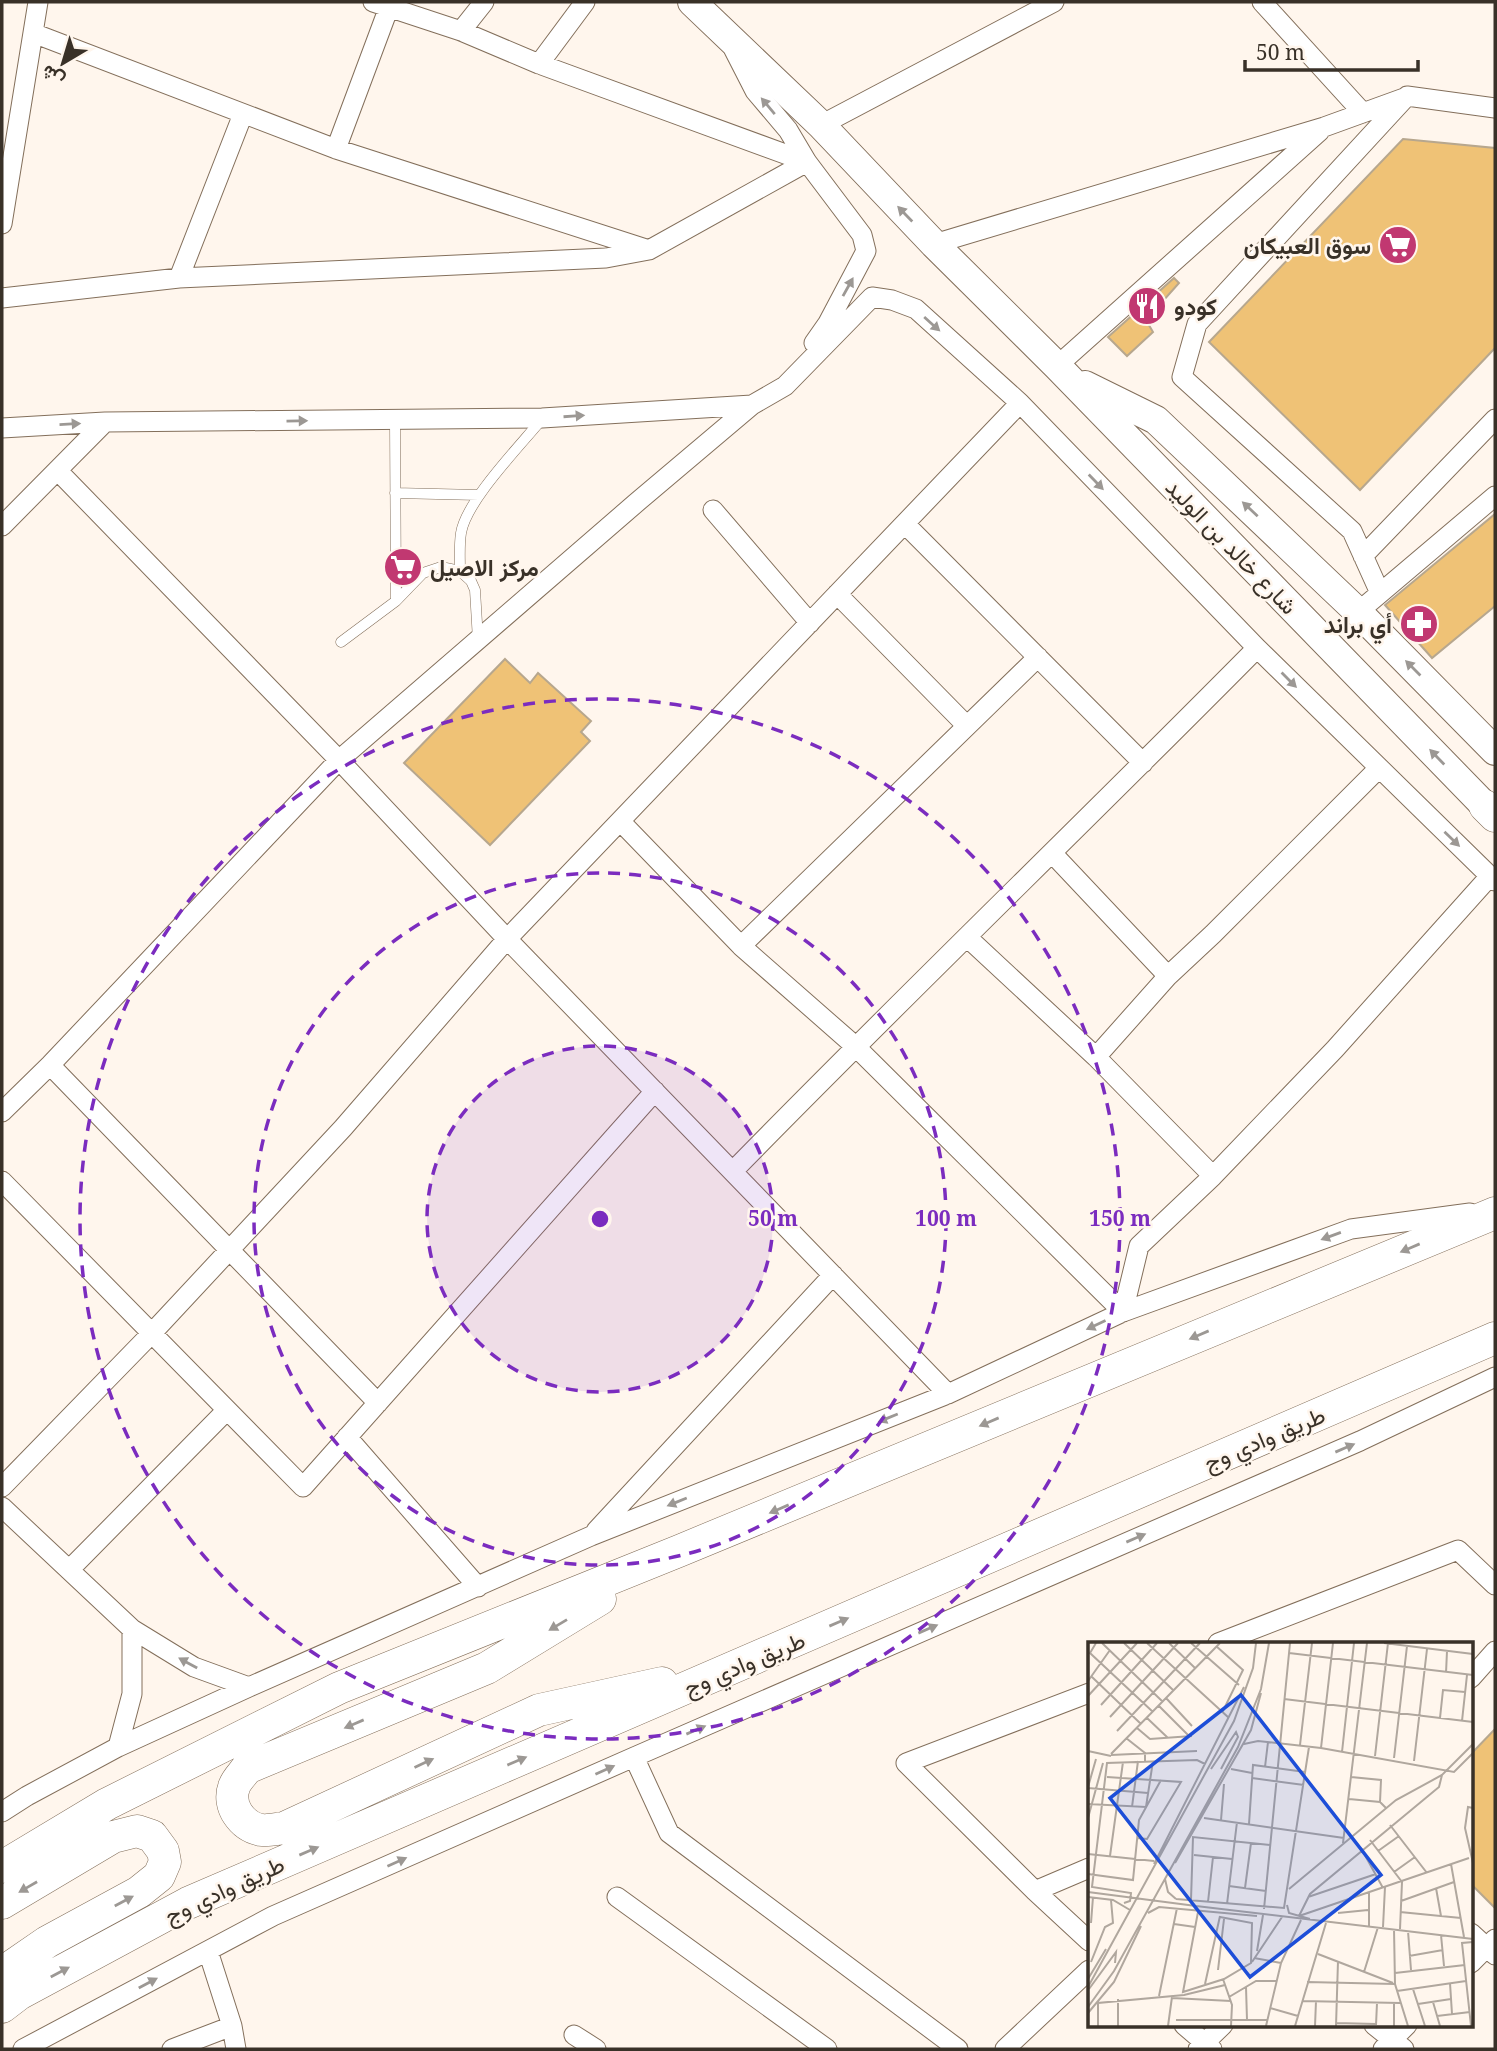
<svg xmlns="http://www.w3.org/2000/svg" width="1497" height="2051" font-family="'Noto Serif',Vazirmatn,serif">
	<rect width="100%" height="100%" fill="#fff6ed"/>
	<!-- building -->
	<path fill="#efc276" stroke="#b7a78e" stroke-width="2" d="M1403 139 1495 148V348L1360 490 1209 342Z
		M1174 278 1179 283 1146 320 1153 332 1127 356 1108 337Z
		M1495 514V606L1432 658 1385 605Z
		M505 659 530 683 538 673 591 721 581 732 590 741 490 845 404 763Z
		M1495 1729V1908L1471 1884V1754Z"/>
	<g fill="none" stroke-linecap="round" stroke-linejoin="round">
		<defs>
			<path id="lane" d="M395 420 396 601
				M395 493 479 495
				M460 571C460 559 459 546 461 533 466 501 520 446 542 419
				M341 642 396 601 423 573 441 567 460 571 471 581 475 590 478 640"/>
			<path id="street" d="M373 2 461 31 539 64 807 162
				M1262 2 1363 113
				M461 31 484 2
				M33 33 336 149 646 249
				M734 50 755 91 788 130 807 162 862 235 866 251 828 323 814 343
				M539 64 585 2
				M821 125 1054 2
				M336 149 389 7
				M2 224 38 2
				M934 244 1324 127 1404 98
				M179 278 243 114
				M2 298 179 278 606 258 649 250 807 162
				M1057 366 1320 131
				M2 428 105 422 542 418 752 405
				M58 471 339 760 507 939 948 1394
				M713 510 810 623
				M905 524 1143 763
				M2 526 105 422
				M1363 556 1495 419
				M1380 593 1352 531 1182 377 1197 324 1407 96 1495 108
				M837 594 967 726
				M1358 612 1495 496
				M620 821 741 946 855 1046 1123 1312 1139 1246 1213 1176 1335 1049 1490 876
				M1052 853 1168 976
				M968 938 1096 1057 1213 1176
				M741 946 1038 657
				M1096 1057 1168 976 1213 934 1379 768
				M50 1065 378 1403
				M2 1112 50 1065 339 760 636 503 752 405 785 386 872 297 892 300 916 309 1020 403 1257 648 1495 881
				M733 1171C905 995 1083 824 1257 648
				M2 1181 303 1487 655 1091
				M347 1437 478 1587
				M2 1487 152 1333 343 1128 507 939 1020 403
				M2 1507 132 1629 194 1667 249 1687
				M596 1531 833 1275
				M69 1570 227 1410
				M1218 1643 1458 1550 1495 1585
				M1471 1678 1495 1651
				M1089 1693 906 1763 1035 1891 1089 1941
				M118 1747 132 1694V1629
				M634 1757 669 1833 958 2049
				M2 1812 27 1796 118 1747 249 1687 591 1536 948 1394 1123 1312 1351 1229 1470 1213
				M1035 1891 1089 1868
				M617 1897 827 2049
				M1471 1933 1495 1955
				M208 1951 232 2026 236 2049
				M1471 1963 1495 1939
				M1184 2025 1212 2049
				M1374 2025 1404 2049
				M574 2035 596 2049
				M23 2049 273 1916 634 1757 1360 1441 1495 1377
				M172 2049 232 2026
				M1005 2049 1089 1970
				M1198 2049 1223 2025
				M1383 2049 1407 2025"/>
			<path id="secondary" d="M692 2 821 125 934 244 1057 366 1485 806
				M1085 385 1156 420 1358 612 1495 751"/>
			<path id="primary" d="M1485 806 1495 816
				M600 1599 487 1668 247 1768C243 1774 236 1780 234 1787 227 1806 242 1826 261 1830 268 1831 276 1829 284 1828L539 1710 662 1683
				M2 1867 107 1804 339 1688 679 1551 1495 1213
				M2 1903 113 1837 137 1831 152 1836 163 1851 165 1862 159 1876 139 1892 47 1942 2 1973
				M2 2007 19 1994 188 1903 1495 1338"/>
		</defs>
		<!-- lane casing -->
		<use href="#lane" stroke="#836f5b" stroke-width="11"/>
		<!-- street casing -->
		<use href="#street" stroke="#836f5b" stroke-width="21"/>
		<!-- secondary casing -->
		<use href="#secondary" stroke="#836f5b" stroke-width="30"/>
		<!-- primary casing -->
		<use href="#primary" stroke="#836f5b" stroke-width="33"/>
		<!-- lane -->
		<use href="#lane" stroke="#fff" stroke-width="10"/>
		<!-- street -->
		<use href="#street" stroke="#fff" stroke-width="19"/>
		<!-- secondary -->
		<use href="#secondary" stroke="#fff" stroke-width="28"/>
		<!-- primary -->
		<use href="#primary" stroke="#fff" stroke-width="32"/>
	</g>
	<!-- one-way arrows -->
	<defs><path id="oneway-solid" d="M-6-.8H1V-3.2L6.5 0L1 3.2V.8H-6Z" transform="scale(1.75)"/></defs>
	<g fill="#9c9894">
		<use href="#oneway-solid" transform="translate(768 106) rotate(-130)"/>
		<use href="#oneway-solid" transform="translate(905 214) rotate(-134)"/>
		<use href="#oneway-solid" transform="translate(848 287) rotate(-61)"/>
		<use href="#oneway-solid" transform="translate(932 324) rotate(42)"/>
		<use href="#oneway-solid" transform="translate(574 416) rotate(-4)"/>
		<use href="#oneway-solid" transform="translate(297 421) rotate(-1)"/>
		<use href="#oneway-solid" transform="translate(70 424) rotate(-3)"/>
		<use href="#oneway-solid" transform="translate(1096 482) rotate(46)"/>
		<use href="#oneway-solid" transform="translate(1250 509) rotate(-137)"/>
		<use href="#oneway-solid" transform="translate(1413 668) rotate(-135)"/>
		<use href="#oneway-solid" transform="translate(1289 680) rotate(45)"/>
		<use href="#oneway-solid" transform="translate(1437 757) rotate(-134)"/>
		<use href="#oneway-solid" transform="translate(1452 839) rotate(44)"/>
		<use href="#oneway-solid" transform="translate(1331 1236) rotate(160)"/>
		<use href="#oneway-solid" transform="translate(1410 1248) rotate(157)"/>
		<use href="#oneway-solid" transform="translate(1096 1325) rotate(155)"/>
		<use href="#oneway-solid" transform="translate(1199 1335) rotate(157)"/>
		<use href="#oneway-solid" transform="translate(888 1418) rotate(158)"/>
		<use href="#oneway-solid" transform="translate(989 1422) rotate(157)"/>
		<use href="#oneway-solid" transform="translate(1345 1448) rotate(-23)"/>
		<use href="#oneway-solid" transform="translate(677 1502) rotate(158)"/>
		<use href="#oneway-solid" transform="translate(779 1509) rotate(157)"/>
		<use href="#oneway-solid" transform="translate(1136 1538) rotate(-23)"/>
		<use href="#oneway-solid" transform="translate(839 1622) rotate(-23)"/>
		<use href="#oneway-solid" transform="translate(558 1625) rotate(149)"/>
		<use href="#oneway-solid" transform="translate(928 1629) rotate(-23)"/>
		<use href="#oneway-solid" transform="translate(188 1663) rotate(-151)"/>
		<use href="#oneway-solid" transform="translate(354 1724) rotate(157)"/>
		<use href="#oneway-solid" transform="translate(696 1730) rotate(-23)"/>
		<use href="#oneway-solid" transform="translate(517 1761) rotate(-23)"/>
		<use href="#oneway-solid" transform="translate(424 1763) rotate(-25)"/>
		<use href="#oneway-solid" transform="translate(605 1770) rotate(-24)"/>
		<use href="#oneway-solid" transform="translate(309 1851) rotate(-23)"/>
		<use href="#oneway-solid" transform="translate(397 1862) rotate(-24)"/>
		<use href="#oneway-solid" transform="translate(28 1887) rotate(150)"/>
		<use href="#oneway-solid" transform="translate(124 1901) rotate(-28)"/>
		<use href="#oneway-solid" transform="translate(60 1972) rotate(-28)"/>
		<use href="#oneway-solid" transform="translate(148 1983) rotate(-28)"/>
	</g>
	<!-- distance rings -->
	<circle cx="600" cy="1219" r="173" fill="#7b2cbf" fill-opacity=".12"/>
	<g fill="none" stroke="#7b2cbf" stroke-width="3.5" stroke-dasharray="12 9">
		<circle cx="600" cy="1219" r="173"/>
		<circle cx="600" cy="1219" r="346"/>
		<circle cx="600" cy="1219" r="520"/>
	</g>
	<!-- icons -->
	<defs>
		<symbol id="supermarket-disc" viewBox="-11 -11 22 22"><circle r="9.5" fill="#c13871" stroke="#fff6ed"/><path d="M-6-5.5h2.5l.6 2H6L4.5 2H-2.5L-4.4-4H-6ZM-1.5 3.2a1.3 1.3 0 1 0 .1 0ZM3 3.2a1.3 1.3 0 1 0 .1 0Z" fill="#fff"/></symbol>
		<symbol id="restaurant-disc" viewBox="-11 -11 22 22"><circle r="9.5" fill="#c13871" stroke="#fff6ed"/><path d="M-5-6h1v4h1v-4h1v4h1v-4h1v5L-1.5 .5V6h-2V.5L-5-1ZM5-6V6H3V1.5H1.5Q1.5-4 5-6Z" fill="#fff"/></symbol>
		<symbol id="pharmacy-disc" viewBox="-11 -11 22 22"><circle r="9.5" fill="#c13871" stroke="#fff6ed"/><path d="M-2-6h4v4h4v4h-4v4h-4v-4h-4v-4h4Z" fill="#fff"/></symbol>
	</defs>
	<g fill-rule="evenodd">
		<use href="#supermarket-disc" x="1376" y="223" width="44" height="44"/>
		<use href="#restaurant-disc" x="1125" y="284" width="44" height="44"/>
		<use href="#supermarket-disc" x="381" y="545" width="44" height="44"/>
		<use href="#pharmacy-disc" x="1397" y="602" width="44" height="44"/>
	</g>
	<g text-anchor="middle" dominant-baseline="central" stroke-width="5" stroke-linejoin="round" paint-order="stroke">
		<!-- poi labels -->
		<g font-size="23" font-weight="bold" fill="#393128" stroke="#fff6ed" text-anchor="end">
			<text x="1371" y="245">سوق العبيكان</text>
			<text x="1174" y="306" text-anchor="start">كودو</text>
			<text x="430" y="567" text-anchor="start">مركز الاصيل</text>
			<text x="1392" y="624">أي براند</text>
		</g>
		<!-- street labels -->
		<g font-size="23" fill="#393128" stroke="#fff6ed">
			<text transform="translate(1232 546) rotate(46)">شارع خالد بن الوليد</text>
			<text transform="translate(1264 1438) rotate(-23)">طريق وادي وج</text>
			<text transform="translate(744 1663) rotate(-23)">طريق وادي وج</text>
			<text transform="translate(224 1889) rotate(-25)">طريق وادي وج</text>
		</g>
	</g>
	<!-- overview -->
	<g transform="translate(1088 1642)">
		<rect width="385" height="385" fill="#fff6ed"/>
		<path fill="none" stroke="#b0a79e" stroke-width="2" d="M8 1 2 11 65 70M14 1 75 60M36 1 85 48M59 1 141 76M81 1 107 26M103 1 151 43M296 1 385 12M128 4 155 28 134 71M201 11 385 33M358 31 359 9M4 35 53 82M0 39 22 8M0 54 49 1M78 56 104 84M196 57 385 80M13 63 69 1M71 64 101 94M22 75 90 1M59 76 80 96M352 76 355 48 377 50M374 79 379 33M49 86 62 97 104 94M29 89 112 1M38 96 57 111V119M156 102 170 99 233 106 366 130 385 111M212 103 224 1M233 106 245 1M0 109 23 114M254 110 266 1M23 112 132 1M23 113 109 109M287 114 300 1M306 116 319 4M326 119 339 7M177 125 180 100M123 127 148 90 150 95 133 127M143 127 164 131M19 135 93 140 59 197 49 196M263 135 293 138 292 160M164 136 216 143M0 145 8 117M0 146 60 151M261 157 292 160 298 166M0 162 58 165 65 119M44 165 50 119M385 166 380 165 377 186 385 221M0 176 15 121M116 176 256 196M133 178 136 142M161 182 165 123 217 130M302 183 339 231M282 198 314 240 312 287M255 201 279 1M273 206 295 246M290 209 311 194M0 212 66 219M106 213 144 217M22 214 35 120M87 221 163 88 173 51M66 222 156 45M363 222 376 295M306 230 327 215M0 232 45 238 51 178 73 138M77 237 80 250 88 257M141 244 178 249M157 246 163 201M348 246 353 274M201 247 308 158 354 133 385 102M0 250 108 264M0 255 25 258 42 268M220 255 288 232M88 257 196 266 221 105M103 258 105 195 182 203M313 259 366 240M120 260 125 215M36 261 42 259 43 251 4 245 19 121 109 118 117 122M139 262 149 180M199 263 201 271 222 277M108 264 385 297M176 267 202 1M110 270 95 350 136 337 163 321 164 281 132 275M312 270 373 276M60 271 71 265 169 274M250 271 280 268M211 274 222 252 351 145 354 133M211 274 381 216M3 281 5 255M86 282 107 285M281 284V251M295 285 297 245M306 287 307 342 320 384M320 289 323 328M353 293 356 324M169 309 175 273M230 312 305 341M321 314 355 308M166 316 193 321M3 320 17 285 25 281 23 258M164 320 194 275M130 328 136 277M276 330 290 285M307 331 377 323M0 337 18 307M135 337 144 363 143 384M219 340 307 342M362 341 364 372M117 342 132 274M0 345 146 79 165 26 168 1M158 345 159 378M1 347 28 310 27 321M325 347 337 384M309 349 378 339M71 354 89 266M141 355 168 339H189M84 356 143 359M214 359 312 361M345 360 352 384M330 362 363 357M0 365 26 329 150 105 173 47 181 1M182 366 210 374M0 371 26 340 53 284M349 374 382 370M88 378H180M248 381 288 382M288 383 289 361M10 384V361L96 353 137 343M30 384V357M80 384 84 355M178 384 193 321 213 278M207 384 238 281M227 384 228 359M248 384 250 319M306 384V362M383 384 374 301 385 300"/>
		<path fill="#1d4ed8" fill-opacity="0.15" stroke="#1d4ed8" stroke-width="3.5" d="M153 53 293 233 162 335 22 156Z"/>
		<rect width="385" height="385" fill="none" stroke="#393128" stroke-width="3.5"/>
	</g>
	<circle cx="600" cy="1219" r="10" fill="#7b2cbf" stroke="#fff6ed" stroke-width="3.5"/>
	<g font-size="21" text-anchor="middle" font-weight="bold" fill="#7b2cbf" stroke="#fff6ed" stroke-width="5" stroke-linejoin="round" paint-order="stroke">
		<text x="773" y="1226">50 m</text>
		<text x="946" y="1226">100 m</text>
		<text x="1120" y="1226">150 m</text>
	</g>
	<!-- border -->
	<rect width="1497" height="2051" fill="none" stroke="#393128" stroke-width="7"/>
	<!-- north arrow -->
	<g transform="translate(63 63) rotate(218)" stroke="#fff6ed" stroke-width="5" paint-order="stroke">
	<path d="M0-5L12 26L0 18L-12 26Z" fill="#393128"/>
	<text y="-10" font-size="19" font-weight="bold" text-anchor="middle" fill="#393128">ش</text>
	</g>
	<!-- scale -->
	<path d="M1245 60v10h173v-10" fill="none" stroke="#393128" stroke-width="3.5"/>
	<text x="1256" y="60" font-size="21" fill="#393128" stroke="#fff6ed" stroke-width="5" paint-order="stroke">50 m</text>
</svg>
